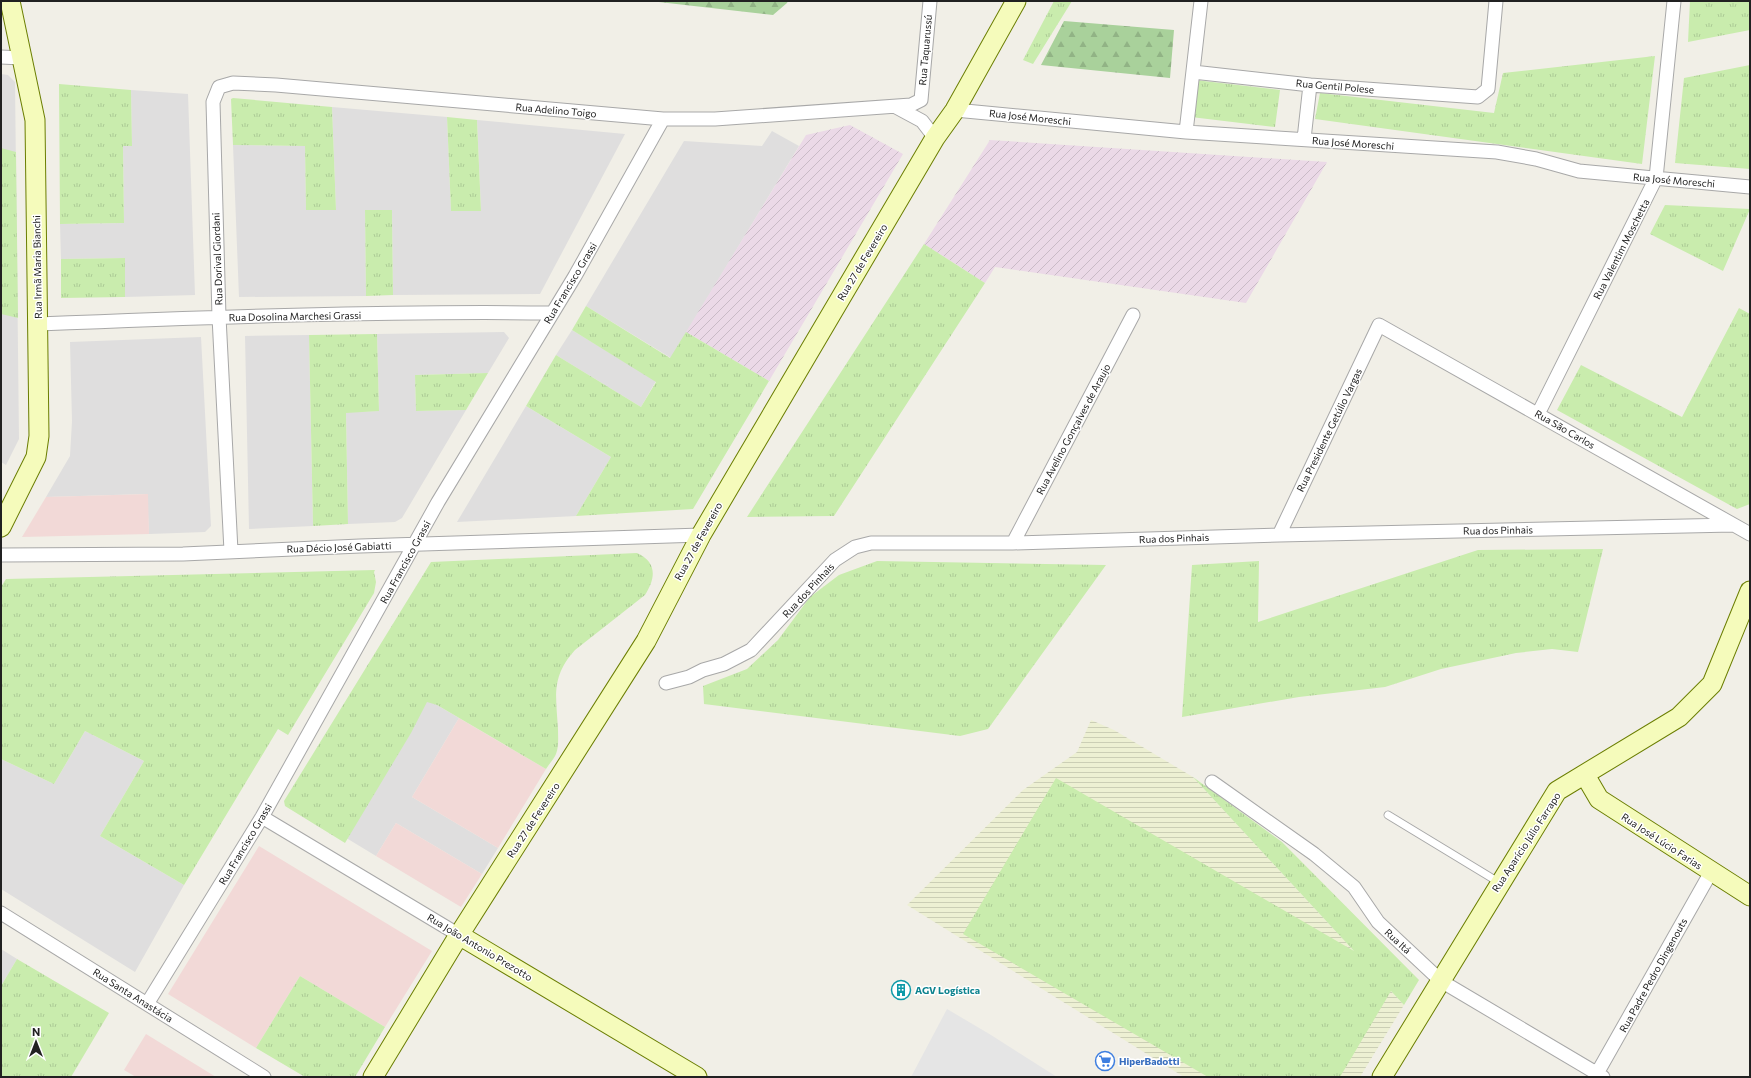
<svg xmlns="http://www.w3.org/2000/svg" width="1751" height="1078" font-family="Commissioner,sans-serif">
	<defs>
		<pattern id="industrial-furrows" width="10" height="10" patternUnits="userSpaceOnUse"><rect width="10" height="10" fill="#ebd9e7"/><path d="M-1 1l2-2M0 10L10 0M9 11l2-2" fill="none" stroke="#c9bac6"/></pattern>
		<pattern id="farmland-rules" width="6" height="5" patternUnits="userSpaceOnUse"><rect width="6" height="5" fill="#edf0d3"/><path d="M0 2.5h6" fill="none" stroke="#cbceb5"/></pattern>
		<pattern id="grass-tufts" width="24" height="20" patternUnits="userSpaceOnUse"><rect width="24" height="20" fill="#c9ecad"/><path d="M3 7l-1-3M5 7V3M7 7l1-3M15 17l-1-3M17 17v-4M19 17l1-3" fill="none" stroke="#acca95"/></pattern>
		<pattern id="forest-firs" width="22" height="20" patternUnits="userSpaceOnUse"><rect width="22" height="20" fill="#a9d19b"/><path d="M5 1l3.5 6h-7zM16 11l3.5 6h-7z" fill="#91b385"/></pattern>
	</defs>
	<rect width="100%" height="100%" fill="#f1efe7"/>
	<!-- residential -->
	<path fill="#dfdede" d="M1 74 8 75 15 82 19 439 6 465 1 462Z
		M131 90 188 94 195 295 125 297V258L61 259 60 224 124 223 123 146 132 145Z
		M332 107 447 117 451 211H481L477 120 625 134 540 294 393 295 392 210H365L366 296 239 297 233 145 305 146 306 209 336 210Z
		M772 131 799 146 671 358 586 306 684 141 762 146Z
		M572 330 656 381 641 407 556 355Z
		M504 332 509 338 488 373 415 375 416 411 466 410 402 518 395 522 348 524 346 412 379 411 377 334Z
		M309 335 313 526 249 529 245 336Z
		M201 337 211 526 205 532 149 534 147 494 46 497 70 456 72 421 70 342Z
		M526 406 611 457 576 516 457 522Z
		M425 698 459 718 412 797 498 848 482 874 396 823 376 856 343 836Z
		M85 731 144 761 100 836 184 885 135 972 1 889V759L54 784Z
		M1 949 17 959 1 986Z"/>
	<!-- commercial -->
	<path fill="#f2d9d7" d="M148 494 149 534 22 537 46 497Z
		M459 718 546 769 498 848 412 797Z
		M396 823 482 874 461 907 376 856Z
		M259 846 432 951 385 1027 300 976 256 1048 168 994Z
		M146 1034 216 1077H136L124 1070Z"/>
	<!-- industrial -->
	<path fill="url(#industrial-furrows)" d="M850 125 903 154 769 381 686 332 806 135Z
		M990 140 1327 162 1246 303 995 267 985 283 924 244Z"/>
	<!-- farmland -->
	<path fill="url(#farmland-rules)" d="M1091 720 1114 730 1193 777 1404 1005 1360 1077H1184L907 905 1023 790 1077 752Z"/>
	<!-- grass -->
	<path fill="url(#grass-tufts)" d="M1054 1H1072L1033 64 1023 60Z
		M1690 1H1750V30L1688 42Z
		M1655 56 1642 164 1315 119 1320 93 1494 113 1503 73Z
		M1750 65V169L1675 163 1684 78Z
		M1195 80 1280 90 1275 127 1191 117Z
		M59 84 131 90 132 146H123L124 223 60 224Z
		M233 98 332 107 336 210H306L305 146 233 145 231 99Z
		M447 117 477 120 481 211H451Z
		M1 148 16 152 18 318 1 314Z
		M1665 205 1750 209 1723 271 1650 234Z
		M365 210H392L393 295 366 296Z
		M924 244 985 283 834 516 747 517Z
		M125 258V297L61 298V259Z
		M586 306 670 358 686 332 769 381 693 509 576 516 611 457 526 406 556 355 641 407 656 382 572 330Z
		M1739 308 1750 314V504L1737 509 1557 410 1581 365 1682 417Z
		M377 334 379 411 346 413 348 524 313 526 309 335Z
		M488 373 466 410 416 411 415 375Z
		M1603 549 1578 652 1552 649 1516 653 1441 669 1385 687 1299 697 1182 717 1192 565 1259 561 1258 622 1478 550Z
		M637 553C657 562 656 578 645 595L575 650C551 677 556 695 558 729 558 737 559 746 556 754 554 759 549 764 546 769L437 705 427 702 411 733 345 843 285 806 284 801 431 562Z
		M877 561 1106 565 988 729 960 736 704 704 703 686 747 669 778 640 810 597 839 575Z
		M375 570 374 572 376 582 374 593 288 735 278 729 184 885 100 836 144 761 85 731 54 784 1 759V587L6 579Z
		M1193 777 1282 842 1419 980 1404 1005 1391 991 1340 1077H1208L963 934 1056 778 1354 951Z
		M17 959 109 1013 71 1077H1V986Z
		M300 976 385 1027 355 1077H305L256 1048Z"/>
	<!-- forest -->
	<path fill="url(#forest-firs)" d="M650 1H788L787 3 773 15Z
		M1064 21 1174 30 1170 78 1041 65Z"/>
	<!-- parking -->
	<path fill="#e5e5e5" d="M947 1009 991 1035 1057 1077H911Z"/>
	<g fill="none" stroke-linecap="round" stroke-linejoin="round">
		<defs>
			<path id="lane" d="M1388 815 1500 883"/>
			<path id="street" d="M1 57 22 58
				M1193 72 1310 85 1478 97 1488 89 1496 1
				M896 107 922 121 935 138
				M955 110 1186 132 1497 152 1536 159 1579 171 1750 187
				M1186 132 1201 1
				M1304 139 1310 85
				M38 324C209 317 381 311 552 313
				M1538 414 1656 178 1674 1
				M1279 535 1379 325 1750 534
				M1013 543 1133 315
				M231 551 219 317 213 102 219 87 233 83 276 85 663 119H715L911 105 921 100 930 1
				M1 555 183 554 360 546 701 535
				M666 683 689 677 703 670 724 664 751 650 835 560 855 547 871 543H1013L1279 535 1733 525
				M1212 782 1314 854 1354 887 1378 922 1441 981 1603 1077
				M262 817 459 935
				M1 913 264 1077
				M147 1004 262 817 438 502 575 276 663 119
				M1595 1077 1711 872"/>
			<path id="secondary" d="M1 527 36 457 39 436 35 120 10 1
				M1585 775 1599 799 1750 896
				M459 935 697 1077
				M373 1077 459 935 646 641 701 535 935 138 955 110 1016 1
				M1382 1077 1557 791 1679 717 1712 684 1750 591"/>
		</defs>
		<!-- lane casing -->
		<use href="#lane" stroke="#a8a8a8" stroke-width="9"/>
		<!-- street casing -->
		<use href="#street" stroke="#a8a8a8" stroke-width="15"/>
		<!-- secondary casing -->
		<use href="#secondary" stroke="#6b7e02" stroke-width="21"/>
		<!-- lane -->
		<use href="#lane" stroke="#fff" stroke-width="7"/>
		<!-- street -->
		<use href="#street" stroke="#fff" stroke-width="13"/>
		<!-- secondary -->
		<use href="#secondary" stroke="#f5fbbb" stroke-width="19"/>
	</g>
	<!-- icons -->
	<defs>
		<symbol id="building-ring" viewBox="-11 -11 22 22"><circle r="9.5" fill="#fff" stroke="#0f9aa8" stroke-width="1.5"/><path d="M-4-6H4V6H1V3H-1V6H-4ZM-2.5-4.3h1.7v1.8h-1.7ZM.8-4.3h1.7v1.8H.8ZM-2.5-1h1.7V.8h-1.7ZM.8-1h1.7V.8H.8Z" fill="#0f9aa8"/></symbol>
		<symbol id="supermarket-ring" viewBox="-11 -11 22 22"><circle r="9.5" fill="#fff" stroke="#3f7fe0" stroke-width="1.5"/><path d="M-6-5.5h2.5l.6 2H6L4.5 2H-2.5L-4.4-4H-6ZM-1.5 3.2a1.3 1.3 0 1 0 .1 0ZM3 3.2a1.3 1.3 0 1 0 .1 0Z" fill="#3f7fe0"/></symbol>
	</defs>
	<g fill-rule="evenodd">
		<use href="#building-ring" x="890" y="979" width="22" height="22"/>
		<use href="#supermarket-ring" x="1094" y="1050" width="22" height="22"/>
	</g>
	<g text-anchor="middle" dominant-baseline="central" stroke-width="3" stroke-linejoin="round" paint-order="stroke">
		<!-- street labels -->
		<g font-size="10" fill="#212121" stroke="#fff">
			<text transform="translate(925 50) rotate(-85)">Rua Taquarussú</text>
			<text transform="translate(1335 86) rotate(5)">Rua Gentil Polese</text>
			<text transform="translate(556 110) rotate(5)">Rua Adelino Toigo</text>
			<text transform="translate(1030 117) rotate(6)">Rua José Moreschi</text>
			<text transform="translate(1353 143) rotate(4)">Rua José Moreschi</text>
			<text transform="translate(1674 180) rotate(5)">Rua José Moreschi</text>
			<text transform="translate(1621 249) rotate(-63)">Rua Valentim Moschetta</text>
			<text transform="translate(217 259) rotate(-92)">Rua Dorival Giordani</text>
			<text transform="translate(862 262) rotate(-59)">Rua 27 de Fevereiro</text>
			<text transform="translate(37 267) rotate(-91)">Rua Irmã Maria Bianchi</text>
			<text transform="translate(570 283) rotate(-59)">Rua Francisco Grassi</text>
			<text transform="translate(295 316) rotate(-1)">Rua Dosolina Marchesi Grassi</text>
			<text transform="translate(1073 429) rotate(-62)">Rua Avelino Gonçalves de Araujo</text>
			<text transform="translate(1565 429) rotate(30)">Rua São Carlos</text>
			<text transform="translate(1329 430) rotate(-64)">Rua Presidente Getúlio Vargas</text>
			<text transform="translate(1498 530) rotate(-1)">Rua dos Pinhais</text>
			<text transform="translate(1174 538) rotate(-2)">Rua dos Pinhais</text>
			<text transform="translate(698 541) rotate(-61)">Rua 27 de Fevereiro</text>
			<text transform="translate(339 547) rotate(-2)">Rua Décio José Gabiatti</text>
			<text transform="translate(405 562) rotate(-61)">Rua Francisco Grassi</text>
			<text transform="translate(808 590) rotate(-47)">Rua dos Pinhais</text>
			<text transform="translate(533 820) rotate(-57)">Rua 27 de Fevereiro</text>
			<text transform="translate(1662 841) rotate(33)">Rua José Lúcio Farias</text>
			<text transform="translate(1526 842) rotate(-57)">Rua Aparício Júlio Farrapo</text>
			<text transform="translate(245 844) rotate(-59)">Rua Francisco Grassi</text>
			<text transform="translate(1398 941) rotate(43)">Rua Itá</text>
			<text transform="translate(480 947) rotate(31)">Rua João Antonio Prezotto</text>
			<text transform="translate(1653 975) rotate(-61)">Rua Padre Pedro Dingenouts</text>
			<text transform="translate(133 995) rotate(32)">Rua Santa Anastácia</text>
		</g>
		<!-- culture labels -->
		<g font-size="10" font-weight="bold" fill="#0d838f" stroke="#fff" text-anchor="start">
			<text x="915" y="990">AGV Logística</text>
		</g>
		<!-- shop labels -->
		<g font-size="10" font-weight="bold" fill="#366cbe" stroke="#fff" text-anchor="start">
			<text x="1119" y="1061">HiperBadotti</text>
		</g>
	</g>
	<!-- border -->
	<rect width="1751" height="1078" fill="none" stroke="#212121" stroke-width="4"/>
	<!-- north arrow -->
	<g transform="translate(36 1042)" stroke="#ffffff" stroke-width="3" paint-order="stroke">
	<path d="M0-3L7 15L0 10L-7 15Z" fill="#212121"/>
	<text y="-6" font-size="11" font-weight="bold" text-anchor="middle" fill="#212121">N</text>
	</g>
</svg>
